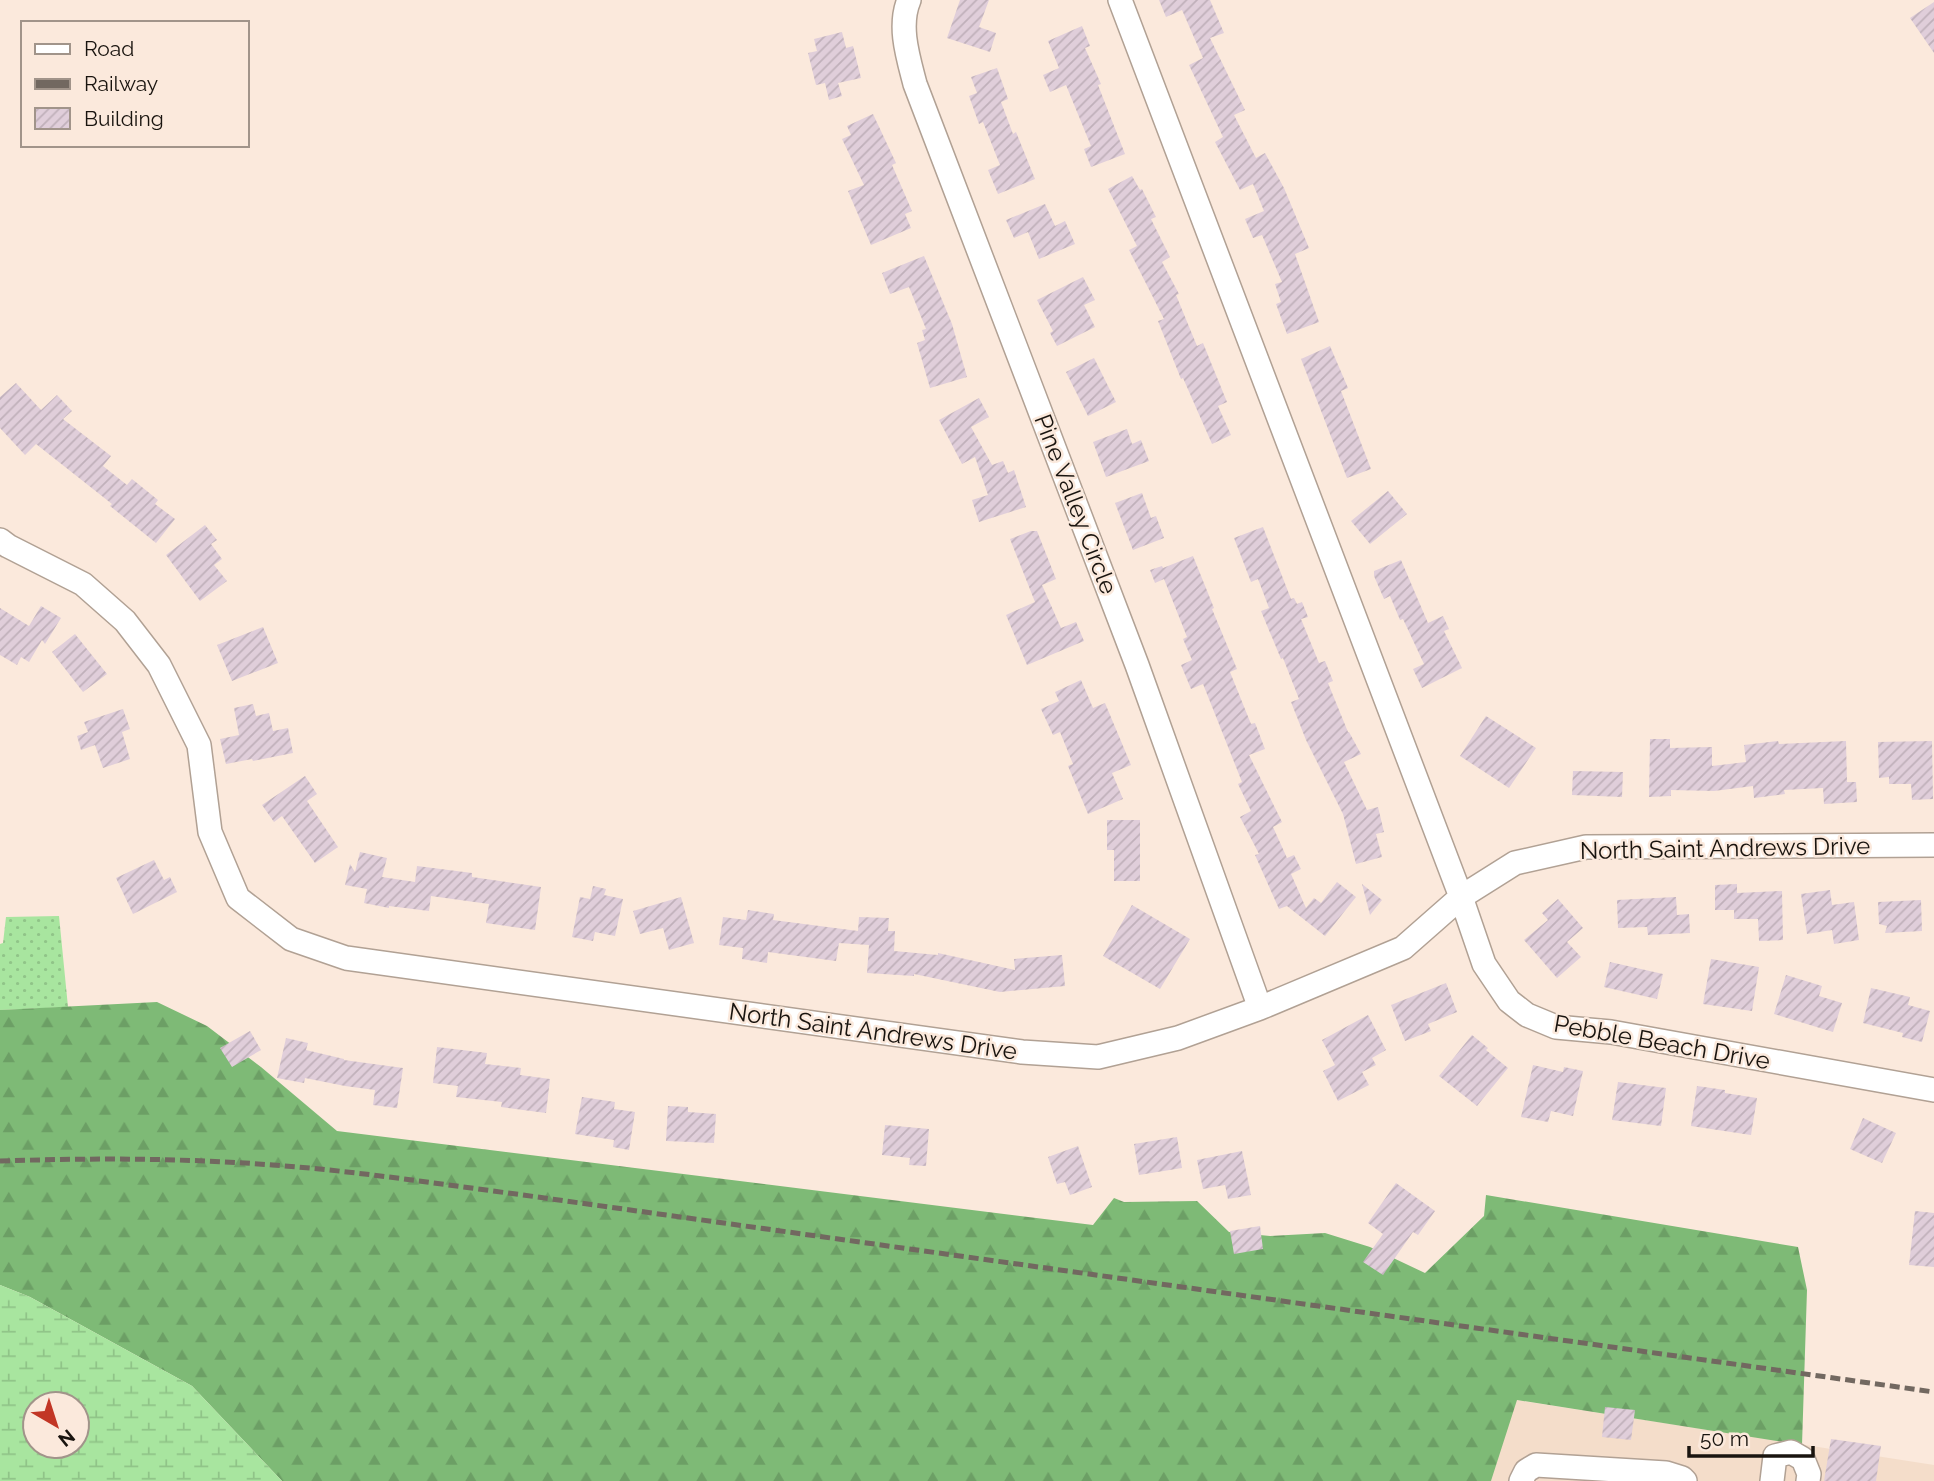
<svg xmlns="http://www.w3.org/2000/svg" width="1934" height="1481" font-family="Raleway,sans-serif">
	<defs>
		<pattern id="grass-dots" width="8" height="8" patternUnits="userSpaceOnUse" patternTransform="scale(1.75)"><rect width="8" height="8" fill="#a8e59f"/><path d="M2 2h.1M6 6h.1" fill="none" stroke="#90c488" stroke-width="1.8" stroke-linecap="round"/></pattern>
		<pattern id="forest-firs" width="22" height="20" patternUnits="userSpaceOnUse" patternTransform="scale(1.75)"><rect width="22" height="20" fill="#7eba76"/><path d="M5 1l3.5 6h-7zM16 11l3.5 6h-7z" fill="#6c9f65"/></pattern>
		<pattern id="wetland-marsh" width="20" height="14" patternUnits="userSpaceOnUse" patternTransform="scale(1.75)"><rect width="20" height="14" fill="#a8e59f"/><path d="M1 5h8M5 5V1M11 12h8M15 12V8" fill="none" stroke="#90c488"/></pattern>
		<pattern id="building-hatch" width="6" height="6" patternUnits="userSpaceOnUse" patternTransform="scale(1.75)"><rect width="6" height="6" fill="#e0ceda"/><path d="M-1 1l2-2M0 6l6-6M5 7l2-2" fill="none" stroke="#c0b0ba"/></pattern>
	</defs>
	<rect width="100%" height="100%" fill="#fbe9dc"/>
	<!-- built -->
	<path fill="#f4ddca" d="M1516 1400 1934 1465V1481H1491Z"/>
	<!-- grass -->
	<path fill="url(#grass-dots)" d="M59 916 68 1007 0 1010V944L3 943 6 917Z"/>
	<!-- forest -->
	<path fill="url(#forest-firs)" d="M157 1002 207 1026 261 1067 337 1131 1093 1225 1114 1198 1124 1202 1197 1201 1229 1232 1270 1236 1325 1233 1370 1247 1425 1273 1484 1216 1486 1195 1798 1247 1807 1290 1802 1445 1517 1400 1491 1481H282L192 1386 30 1297 0 1285V1010Z"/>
	<!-- wetland -->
	<path fill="url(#wetland-marsh)" fill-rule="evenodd" d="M0 1285 30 1297 192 1386 282 1481H0ZM35 1404H77V1446H35Z"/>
	<!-- building -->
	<path fill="url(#building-hatch)" d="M960 0H989L979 27 996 33 990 52 947 38Z
		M1159 0H1210L1224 33 1210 38 1245 110 1234 115 1256 158 1265 153 1284 188 1309 248 1295 254 1319 322 1287 334 1276 304 1281 302 1275 284 1282 282 1262 235 1253 238 1245 219 1264 211 1253 184 1240 190 1215 142 1223 137 1189 65 1203 58 1182 10 1166 17Z
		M1934 2V53L1910 18Z
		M1082 26 1090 46 1085 48 1101 84 1098 85 1125 154 1091 167 1084 149 1091 146 1066 85 1050 92 1043 75 1059 68 1048 41Z
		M842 32 846 48 853 46 861 78 838 83 842 96 829 100 825 83 816 85 808 53 817 51 814 39Z
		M997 68 1008 99 1001 102 1013 134 1016 132 1035 179 998 194 988 170 1000 165 983 122 979 124 969 96 977 93 971 77Z
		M873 114 896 163 892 165 912 211 905 214 911 228 871 245 848 191 864 185 842 139 851 135 847 126Z
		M1132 176 1140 190 1142 189 1156 217 1151 219 1170 257 1162 262 1179 294 1176 295 1197 346 1203 343 1227 402 1218 406 1231 435 1212 444 1183 378 1181 379 1158 321 1164 319 1129 250 1137 246 1108 189Z
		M1045 204 1055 226 1065 221 1075 244 1039 259 1028 232 1014 238 1006 220Z
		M924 256 952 324 967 377 930 388 917 343 925 340 922 330 926 329 909 287 890 294 882 273Z
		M1083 277 1095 300 1084 305 1095 327 1057 346 1050 333 1053 331 1037 300Z
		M1330 346 1348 388 1341 391 1371 469 1347 478 1301 359Z
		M1094 358 1116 402 1088 416 1066 372Z
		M16 383 41 410 57 395 72 411 63 419 111 456 103 466 127 485 132 479 158 500 155 504 175 519 156 543 110 506 112 504 36 444 25 455 0 428V397Z
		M979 398 989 417 971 427 992 465 1003 461 1008 473 1014 470 1026 507 979 522 972 500 988 495 975 457 962 464 939 420Z
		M1127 429 1132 444 1141 440 1149 461 1106 477 1093 442Z
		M1388 491 1407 514 1370 544 1351 521Z
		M1142 493 1151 518 1156 516 1164 538 1133 550 1115 503Z
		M205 525 217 540 211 544 222 559 214 565 227 581 200 601 166 555Z
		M1263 527 1291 599 1294 598 1297 604 1302 602 1308 617 1301 619 1319 663 1325 661 1333 681 1328 683 1348 732H1349L1361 754 1344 762 1367 810 1378 807 1384 832 1376 834 1382 857 1356 864 1343 814 1306 740 1291 702 1299 699 1283 658 1281 659 1261 611 1269 608 1258 579 1251 582 1234 538Z
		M1031 531H1037L1056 579 1042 585 1061 628 1076 622 1084 641 1027 665 1006 615 1035 602 1010 539Z
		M1193 556 1214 608 1212 609 1237 669 1230 672 1251 724 1255 723 1265 749 1249 755 1282 822 1273 827 1287 858 1294 855 1301 869 1291 874 1306 908 1314 898 1321 903 1337 882 1356 897 1325 936 1287 906 1279 909 1255 855 1259 854 1240 817 1251 811 1238 784 1242 782 1203 684 1191 689 1181 665 1192 660 1183 639 1187 637 1164 579 1155 583 1150 570 1162 566 1163 568Z
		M1401 560 1428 623 1443 616 1449 629 1444 631 1462 668 1422 688 1413 669 1424 664 1403 619 1400 620 1390 596 1384 599 1374 576V571Z
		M41 606 61 618 45 644 42 640 29 662 21 657 17 665 0 655V608L29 626Z
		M263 627 278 663 232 681 217 645Z
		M75 634 107 674 83 692 52 652Z
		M1081 680 1093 708 1105 703 1131 765 1112 773 1123 799 1088 814 1068 766 1073 764 1060 732 1053 735 1041 709 1059 701 1055 692Z
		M253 704 256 716 269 713 273 731 288 728 293 753 253 761 252 759 226 764 220 739 239 735 234 708Z
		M123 709 130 729 122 732 130 759 103 768 95 745 81 750 77 736 88 732 84 722Z
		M1486 716 1536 748 1509 788 1460 756Z
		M1650 739H1670V748L1712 747V766L1746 762 1744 745 1778 741 1779 744 1846 741 1847 782H1856L1857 802 1824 804 1823 788 1784 790 1785 794 1754 798 1753 786 1714 791 1671 790V796L1649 797Z
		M1932 741 1933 799 1912 800 1911 784H1889V777L1879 778 1878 742Z
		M1573 771 1623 772 1622 797 1572 795Z
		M305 776 317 794 307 801 338 847 315 863 282 816 274 822 262 805Z
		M1107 820H1140V881H1114V850H1107Z
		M360 852 387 858 382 877 415 882 417 866 472 873V877L541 887 535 930 486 923 489 904 431 896 429 911 389 906V908L364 903 367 889 345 885 350 864 355 872Z
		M154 860 164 880 170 877 177 892 133 914 116 878Z
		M1362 884 1382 900 1370 915Z
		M1737 884V893L1782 891 1783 940 1759 941 1758 919H1734V910H1715V885Z
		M593 886 606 889 604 895 623 899 615 936 595 932 593 941 572 937 580 897 590 899Z
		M1830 890 1832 905 1854 902 1859 940 1834 944 1832 930 1807 934 1801 894Z
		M681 897 694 943 669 950 663 928 640 934 633 911Z
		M1676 897 1677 915 1689 914 1690 933 1648 935 1647 927 1618 928 1617 900Z
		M1558 899 1583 928 1567 942 1581 957 1557 978 1524 940 1548 920 1542 913Z
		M1921 900 1922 931 1885 933 1887 926 1879 924 1878 902Z
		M1132 905 1190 939 1160 989 1103 956Z
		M748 910 774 914 773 920 858 931 859 917 889 918 888 931H895L894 951 938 955V953L1015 970 1014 959 1062 955 1065 986 1000 992 914 974V976L867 973 869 945 839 943 836 961 768 952 767 963 742 959 743 948 719 945 723 917 746 920Z
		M1711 959 1759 967 1752 1011 1703 1004Z
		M1610 962 1663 974 1657 999 1604 987Z
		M1786 975 1822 986 1819 996 1842 1003 1833 1032 1774 1014Z
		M1446 983 1457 1012 1428 1024 1431 1031 1405 1041 1391 1005Z
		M1871 988 1910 997 1908 1005 1930 1011 1922 1042 1902 1037 1903 1033 1863 1023Z
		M1368 1015 1386 1050 1372 1058 1376 1065 1362 1072 1369 1085 1338 1101 1323 1071 1335 1065 1322 1040Z
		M250 1031 261 1050 232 1067 220 1048Z
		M1472 1035 1488 1048 1486 1050 1508 1068 1477 1106 1439 1076Z
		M286 1038 308 1043 306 1050 344 1059V1060L403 1068 397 1108 373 1105 375 1090 345 1086 305 1078 304 1083 277 1078Z
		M437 1047 487 1053 485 1064 521 1068 520 1075 550 1079 546 1113 501 1107 502 1102 456 1097 458 1086 433 1083Z
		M1533 1065 1563 1072 1564 1067 1583 1071 1573 1116 1551 1111 1548 1122 1521 1117Z
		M1618 1082 1666 1088 1661 1126 1612 1120Z
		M1697 1086 1725 1090V1093L1757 1098 1751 1135 1691 1126Z
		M582 1097 615 1102 614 1109 635 1112 629 1150 613 1147 614 1140 575 1134Z
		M668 1106 688 1107V1112L716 1114 714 1143 666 1141Z
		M1863 1118 1896 1133 1882 1163 1850 1149Z
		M885 1125 929 1129 926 1166 909 1165 910 1158 882 1155Z
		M1177 1137 1182 1168 1139 1175 1134 1144Z
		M1078 1146 1092 1187 1070 1195 1065 1182 1057 1184 1048 1157Z
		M1242 1151 1251 1195 1228 1199 1225 1185 1203 1189 1197 1160Z
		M1396 1183 1435 1211 1418 1235 1413 1232 1383 1275 1363 1262 1383 1234 1368 1223Z
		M1915 1211 1934 1213V1267L1909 1265Z
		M1260 1226 1263 1249 1234 1254 1230 1231Z
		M1605 1407 1635 1410 1631 1440 1602 1437Z
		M1831 1439 1881 1446 1876 1481H1824Z"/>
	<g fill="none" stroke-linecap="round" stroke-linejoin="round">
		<defs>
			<path id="minor" d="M909 0C898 26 908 57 915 84L1137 665 1260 1008
				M1120 0 1461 897 1484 964 1509 1001 1527 1015 1556 1027 1611 1032 1934 1090
				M0 540 8 546 83 584 125 621 159 665 199 745 210 832 238 898 291 939 346 958 1022 1052 1098 1057 1178 1038 1260 1008 1403 948 1461 897 1515 863 1586 847 1934 845
				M1521 1481 1526 1471 1536 1465 1666 1473 1682 1478 1685 1481
				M1772 1481 1775 1456 1791 1452 1803 1459 1809 1474 1808 1481"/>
		</defs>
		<!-- minor casing -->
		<use href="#minor" stroke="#b1a194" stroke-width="26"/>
		<!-- minor -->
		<use href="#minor" stroke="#fff" stroke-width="23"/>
		<!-- rail -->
		<path stroke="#726860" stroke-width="5" stroke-dasharray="10 5" stroke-linecap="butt" d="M0 1161C91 1158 182 1158 273 1165 356 1171 439 1184 523 1195L1934 1392"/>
	</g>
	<g text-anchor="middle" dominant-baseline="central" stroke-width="5" stroke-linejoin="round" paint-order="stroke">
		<!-- street labels -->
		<g font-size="24" fill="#19140f" stroke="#fbe9dc">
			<text transform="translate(1076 504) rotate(69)">Pine Valley Circle</text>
			<text transform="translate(1725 848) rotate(-1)">North Saint Andrews Drive</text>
			<text transform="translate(873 1031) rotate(8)">North Saint Andrews Drive</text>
			<text transform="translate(1662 1042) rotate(10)">Pebble Beach Drive</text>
		</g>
	</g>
	<!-- legend -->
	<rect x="21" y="21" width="228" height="126" fill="#fbe9dc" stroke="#a1948a" stroke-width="2"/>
	<rect x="35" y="44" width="35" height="10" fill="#ffffff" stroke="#a1948a" stroke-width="2"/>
	<text x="84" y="56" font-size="21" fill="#19140f">Road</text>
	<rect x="35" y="79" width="35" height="10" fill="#726860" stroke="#a1948a" stroke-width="2"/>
	<text x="84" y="91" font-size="21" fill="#19140f">Railway</text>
	<rect x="35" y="108" width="35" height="21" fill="url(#building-hatch)" stroke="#a1948a" stroke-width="2"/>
	<text x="84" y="126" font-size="21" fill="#19140f">Building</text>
	<!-- north arrow -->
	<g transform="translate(56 1425) rotate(141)"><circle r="33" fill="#fbe9dc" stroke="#a1948a" stroke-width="2"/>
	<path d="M0-5L12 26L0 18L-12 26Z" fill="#c23625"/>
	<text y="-10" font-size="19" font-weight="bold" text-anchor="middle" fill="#19140f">N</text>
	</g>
	<!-- scale -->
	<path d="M1689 1446v10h124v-10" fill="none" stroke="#19140f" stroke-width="3.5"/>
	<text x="1700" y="1446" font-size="21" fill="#19140f" stroke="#fbe9dc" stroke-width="5" paint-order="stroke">50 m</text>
</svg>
